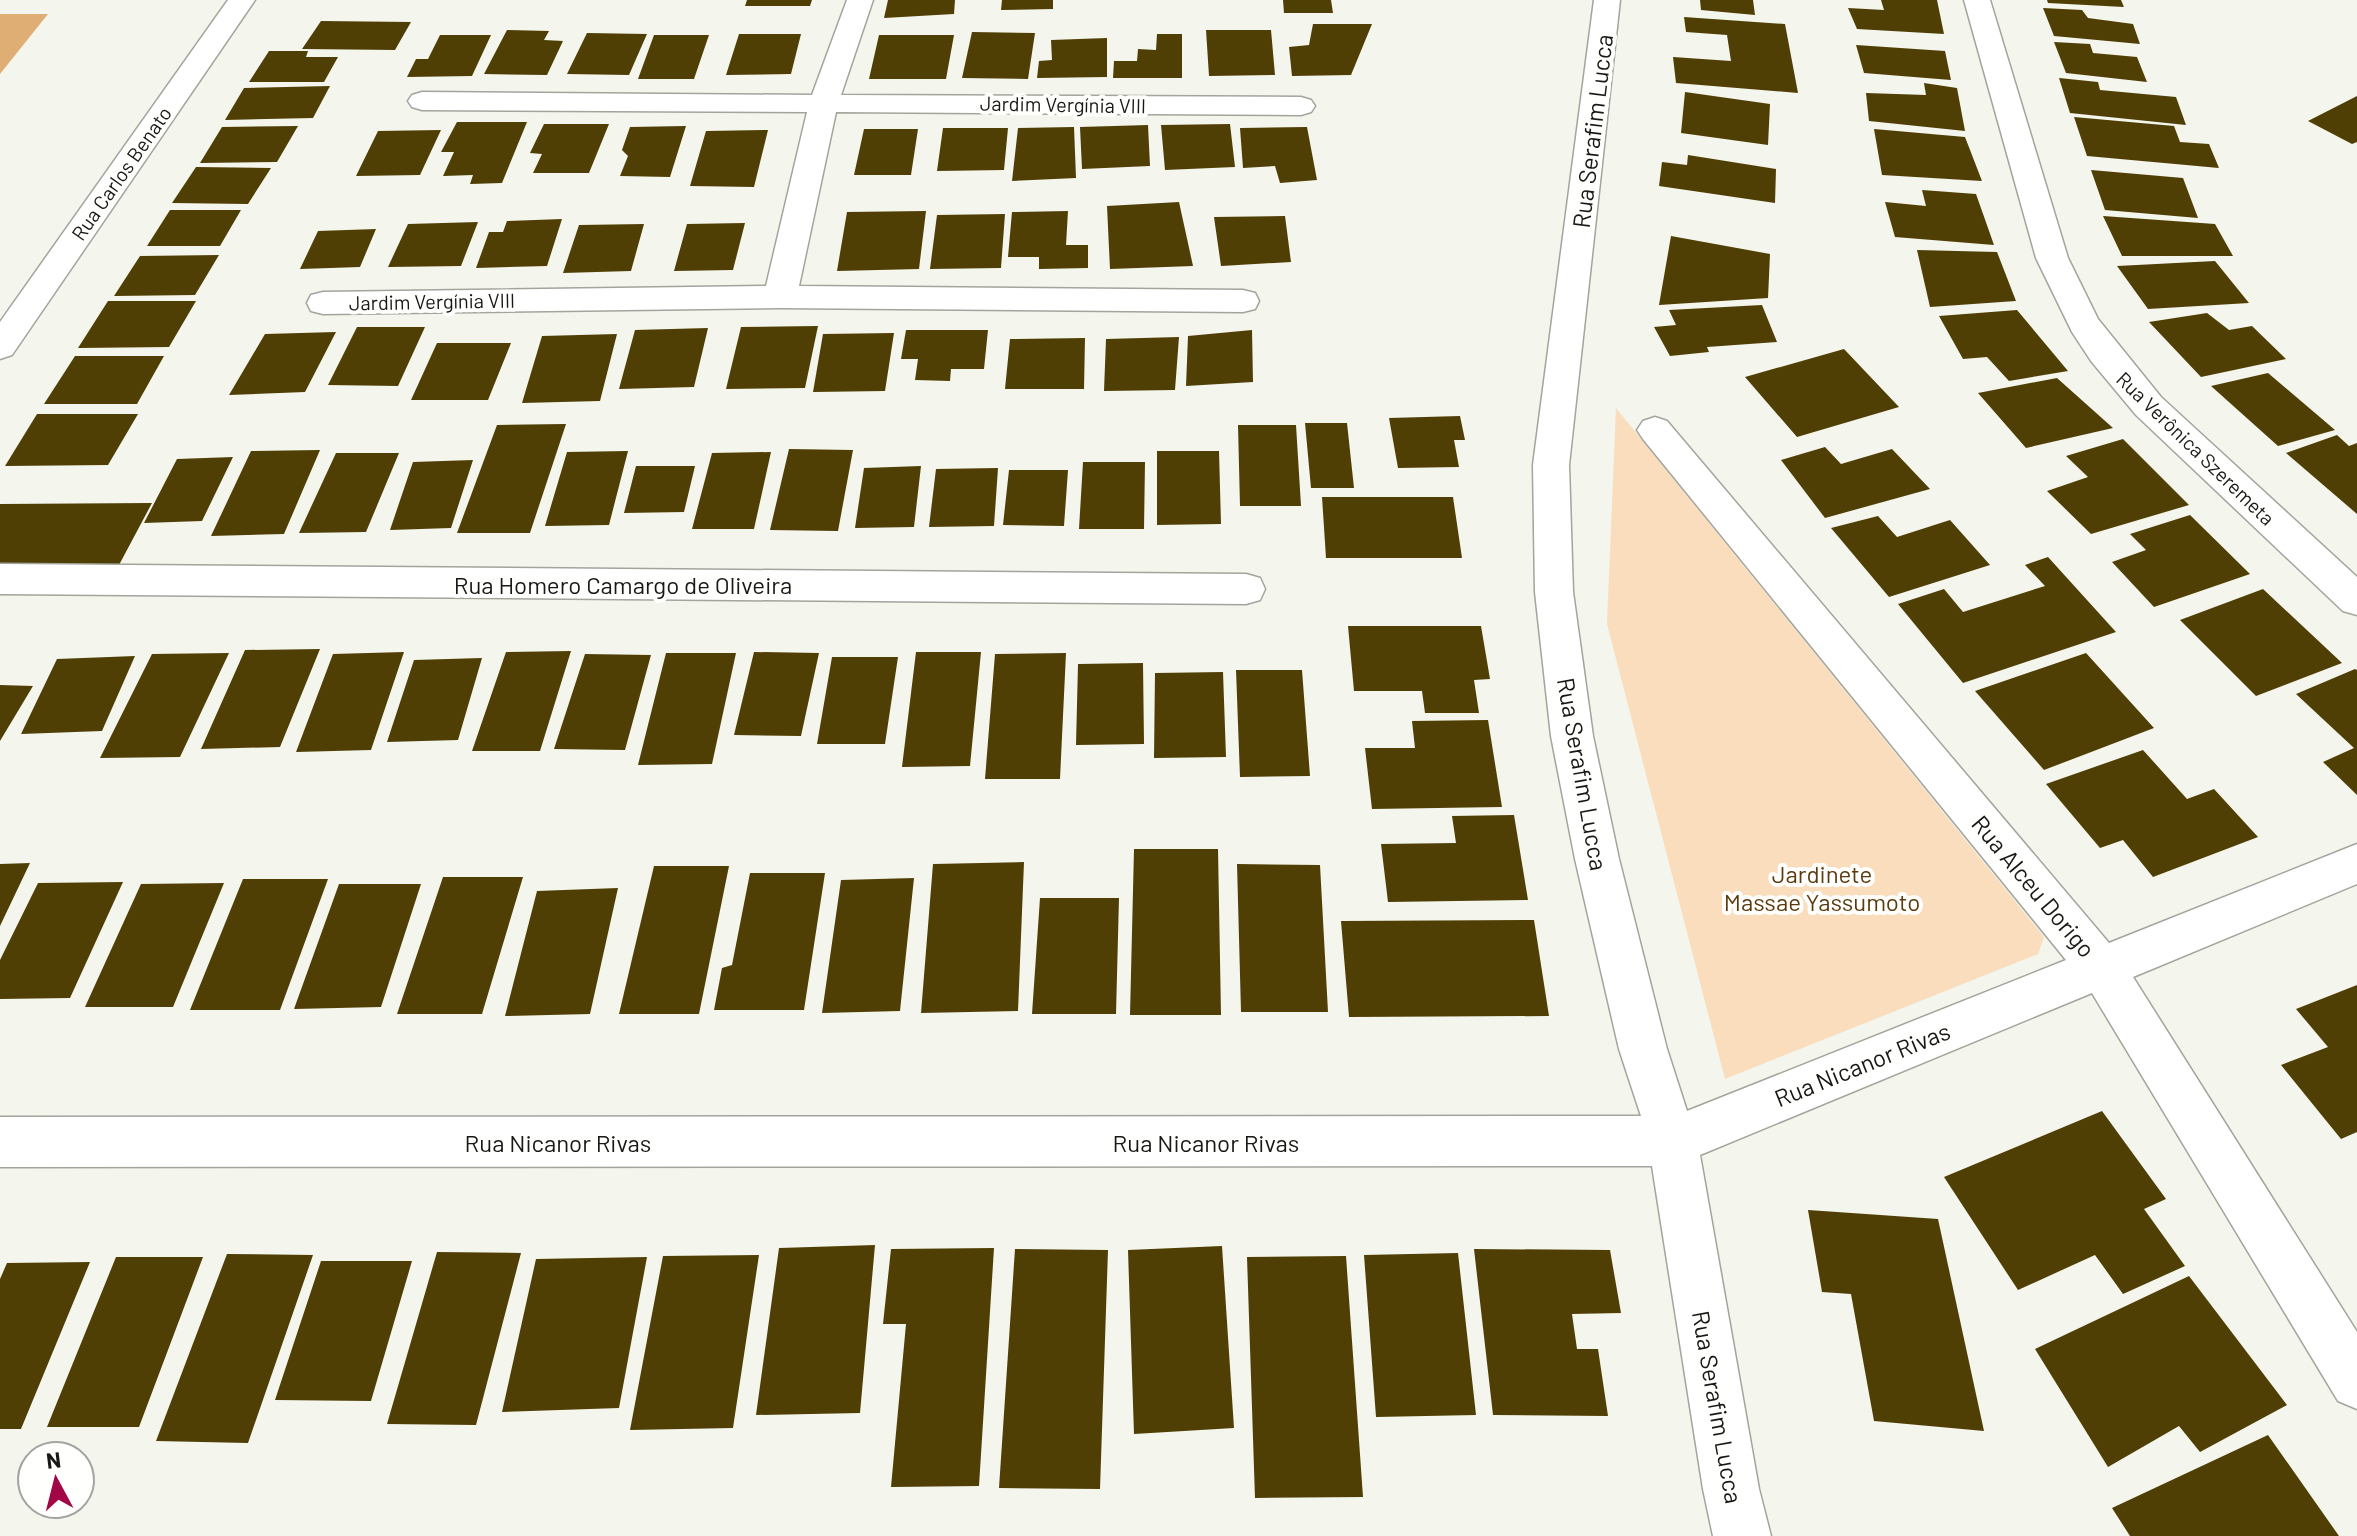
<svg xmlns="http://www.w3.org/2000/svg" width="2357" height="1536" font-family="Barlow,sans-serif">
	<rect width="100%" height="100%" fill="#f4f5ec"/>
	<!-- green -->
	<path fill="#faddbd" d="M1616 408 2044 937 2038 954 1725 1079 1607 624Z"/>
	<!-- forest -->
	<path fill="#deae75" d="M0 14H48L0 74Z"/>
	<!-- building -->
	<path fill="#503f04" d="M747 0H812L810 6H745Z
		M888 0H955L954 14 884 18Z
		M1002 0H1053V9L1001 10Z
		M1283 0H1331L1333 13H1284Z
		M1700 0H1753L1755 15 1701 10Z
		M1881 0H1937L1944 34 1857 29 1848 8 1884 10Z
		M2047 0H2121L2124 7 2048 3Z
		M2043 8 2082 10 2088 18 2133 24 2140 44 2054 36Z
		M1684 17 1785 24 1798 93 1676 83 1673 57 1731 61 1727 35 1686 32Z
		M321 21 411 22 395 50 302 49Z
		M1313 24H1372L1351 75 1292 76 1289 47 1309 45Z
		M507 30 549 31 544 40 563 41 547 75 484 74Z
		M1206 30H1271L1275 75 1209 76Z
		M972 32 1035 33 1028 79 962 78Z
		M587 33 647 34 629 75 567 74Z
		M739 34H801L791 74 726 75Z
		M1157 34H1182V78H1113L1114 61H1137L1138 49 1156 50Z
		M440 35H491L472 76 407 77 416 59H428Z
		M654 35H709L694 79H638Z
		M879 35H954L946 79H869Z
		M1107 38V77L1037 78 1039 61 1052 60 1051 40Z
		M2054 42 2090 44 2093 53 2137 57 2147 82 2066 73Z
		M1856 45 1945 51 1951 80 1864 73Z
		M269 51H308L306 57H338L324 82H249Z
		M2059 78 2098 82 2100 90 2176 97 2186 125 2070 113Z
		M1924 83 1957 88 1965 131 1869 121 1866 93 1926 95Z
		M330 86 313 118 225 120 244 88Z
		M1685 92 1770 104 1768 145 1681 133Z
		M2357 96V142L2352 144 2308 121Z
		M2074 117 2174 126 2180 142 2209 144 2219 168 2087 156Z
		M457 122H527L502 183 470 184 473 175 443 176 454 152H441Z
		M544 124H609L589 173H533L542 154 530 153Z
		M1230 124 1235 167 1165 170 1161 125Z
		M1148 125 1150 166 1082 169 1080 127Z
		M298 126 277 162 200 163 222 127Z
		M686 126 670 177 620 176 628 156 622 150 630 127Z
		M1074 127 1076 178 1012 181 1018 128Z
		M1307 127 1317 180 1280 183 1275 166 1243 168 1240 128Z
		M943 128H1008L1004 170 937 171Z
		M864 129H918L911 175H854Z
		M1874 129 1965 137 1982 181 1882 175Z
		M441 130 420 175 356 176 378 131Z
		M768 130 754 187 690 186 706 131Z
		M1688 155 1776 169 1775 203 1659 186 1662 162 1687 165Z
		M196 167 271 168 248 204 172 203Z
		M2091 170 2183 178 2198 218 2105 210Z
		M1922 190 1976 194 1994 245 1895 237 1885 202 1926 206Z
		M1179 202 1193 266 1110 269 1107 206Z
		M170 210H241L220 246H147Z
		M926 211 919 269 837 271 847 212Z
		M1068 211 1066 245H1088V268L1039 269V257H1008L1012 212Z
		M1005 214 1001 268 930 269 937 215Z
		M1285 216 1291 262 1221 266 1214 217Z
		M2103 216 2215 224 2233 256H2122Z
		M562 219 547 266 476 268 489 232H503L507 221Z
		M478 222 461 266 388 267 408 224Z
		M745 223 733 270 674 271 687 224Z
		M644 224 631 271 563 273 579 225Z
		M376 229 360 267 300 269 318 231Z
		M1671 236 1770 254 1768 298 1659 305Z
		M1917 250 1997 252 2016 301 1930 307Z
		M219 255 195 295 114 296 140 256Z
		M2215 261 2249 303 2148 309 2117 266Z
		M108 301H196L169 347 78 348Z
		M1762 305 1777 342 1707 347 1709 352 1670 356 1654 327 1676 325 1669 310Z
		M2017 310 2068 371 2009 381 1987 357 1963 359 1939 316Z
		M2207 313 2229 330 2252 326 2286 359 2201 377 2149 322Z
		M818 326 805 388 726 389 741 327Z
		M357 327H425L398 386 328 385Z
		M708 328 694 387 619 389 635 330Z
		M906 330H988L984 369H951L950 381 915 380 918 359H901Z
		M1252 330 1253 382 1186 386 1188 336Z
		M336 332 305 392 229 395 265 334Z
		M894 333 885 391 813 392 823 334Z
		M617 334 600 401 522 403 542 336Z
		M1179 337 1175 390 1104 391 1106 339Z
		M1085 338 1084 389H1005L1010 339Z
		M437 343H511L488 400H411Z
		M1844 349 1899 407 1797 437 1745 377Z
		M75 356H164L137 404H44Z
		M2268 373 2335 430 2278 446 2211 386Z
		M2057 378 2113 428 2026 448 1978 393Z
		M37 414H138L108 465 5 466Z
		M1460 416 1465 440H1454L1459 467 1398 468 1389 418Z
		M1305 423H1347L1354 488H1311Z
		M566 424 530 533H457L497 425Z
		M1238 425H1296L1301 506H1240Z
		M2337 435 2349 446 2357 443V514L2286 453Z
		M2123 439 2189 505 2091 534 2047 491 2088 477 2066 456Z
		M1825 447 1841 464 1892 449 1930 489 1825 518 1781 460Z
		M789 449 853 450 838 531 770 530Z
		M320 450 284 534 211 536 251 451Z
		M628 451 609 525 545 526 567 452Z
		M1157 451H1219L1221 524 1157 525Z
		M771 452 754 529H692L712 453Z
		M336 453H399L366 532 299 533Z
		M233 457 202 521 144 523 177 459Z
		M473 460 451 528 390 530 413 462Z
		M1083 462H1145L1144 529H1079Z
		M636 466H695L684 512 624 513Z
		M921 466 914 527 855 528 864 468Z
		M998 468 994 526 929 527 936 469Z
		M1009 470H1068L1064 526 1003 525Z
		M1322 497H1453L1462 558H1326Z
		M152 503 119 565H0V504Z
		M2190 515 2250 574 2154 607 2112 562 2146 550 2130 534Z
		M1878 516 1897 537 1950 520 1990 565 1889 597 1831 528Z
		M2048 557 2116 632 1963 683 1898 604 1944 589 1963 612 2045 586 2025 565Z
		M2263 589 2342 663 2256 696 2180 620Z
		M1348 626H1481L1490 679 1474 680 1479 713H1425L1422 691H1354Z
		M320 649 280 747 201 749 245 650Z
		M571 651 540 751H472L506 652Z
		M404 652 371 750 296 752 333 654Z
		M754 652 819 653 801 736 734 735Z
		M916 652H981L970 766 902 767Z
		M229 653 180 757 100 758 152 654Z
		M666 653H736L712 764 638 765Z
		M1066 653 1060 779H985L995 654Z
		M2086 653 2154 728 2044 770 1975 691Z
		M585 654 651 655 625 750 554 749Z
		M135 656 102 731 21 734 57 659Z
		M832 657H898L885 744H817Z
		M482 658 458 740 387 742 414 660Z
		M1143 663 1144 744 1076 745 1078 664Z
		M2355 669 2357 670V795L2323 762 2354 748 2296 694Z
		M1236 670H1302L1310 776 1240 777Z
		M1223 672 1226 757 1154 758 1155 673Z
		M0 685 33 686 0 741Z
		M1488 720 1502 807 1372 809 1365 748H1415L1412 721Z
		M2143 750 2187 799 2214 789 2258 837 2153 877 2123 840 2100 848 2046 784Z
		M1514 815 1528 900 1388 902 1381 844 1456 843 1452 816Z
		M1134 849H1218L1221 1015H1130Z
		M1024 862 1018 1011 921 1013 933 864Z
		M30 863 0 926V864Z
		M1237 864 1320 865 1328 1012H1241Z
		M654 866H729L699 1014H619Z
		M750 873H825L804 1010H714L722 968 732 965Z
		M443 877H523L482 1014H397Z
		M914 878 900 1011 822 1013 841 880Z
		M243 879H328L280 1010H190Z
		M123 882 70 998 0 999V960L38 883Z
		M224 883 173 1007H85L141 884Z
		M339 884H421L381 1007 294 1009Z
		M618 888 590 1014 505 1016 537 891Z
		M1040 898H1119L1116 1014H1032Z
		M1534 920 1549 1016 1349 1017 1341 921Z
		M2357 985V1132L2341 1139 2281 1065 2328 1047 2296 1009Z
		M2102 1111 2166 1199 2144 1209 2185 1266 2123 1294 2095 1255 2018 1290 1944 1177Z
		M1808 1210 1938 1219 1984 1431 1874 1421 1851 1294 1822 1292Z
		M875 1245 860 1413 756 1415 779 1248Z
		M1222 1246 1234 1428 1134 1434 1128 1250Z
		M994 1248 979 1486 891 1487 906 1324H883L891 1249Z
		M1015 1249 1108 1250 1100 1489 999 1488Z
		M1474 1249 1610 1250 1621 1313 1572 1314 1577 1349H1598L1608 1416 1493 1415Z
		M437 1252 521 1253 476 1425 387 1424Z
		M1458 1253 1476 1415 1376 1417 1364 1255Z
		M227 1254 313 1255 248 1443 156 1441Z
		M759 1255 733 1428 630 1430 663 1256Z
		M1346 1256 1363 1497 1255 1498 1247 1257Z
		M116 1257H203L139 1427H47Z
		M647 1257 619 1408 502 1412 536 1259Z
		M321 1261H412L371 1401 275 1400Z
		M90 1262 21 1429H0V1279L7 1263Z
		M2189 1276 2287 1405 2200 1452 2179 1426 2108 1467 2035 1349Z
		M2268 1435 2339 1536H2130L2112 1508Z"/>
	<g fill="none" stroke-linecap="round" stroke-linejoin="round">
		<defs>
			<path id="minor" d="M228 0H255L12 355 0 359V322Z
				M847 0H873L841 95 1301 97 1311 100 1315 106 1311 112 1301 115 836 112 799 286 1243 290 1255 293 1259 301 1255 309 1243 312 780 308 323 314 311 311 307 303 311 295 323 292 766 286 807 112 422 110 412 107 408 101 412 95 422 92 812 95Z
				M1594 0H1620L1569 465 1573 592 1593 736 1619 859 1667 1049 1687 1111 2066 960 1643 439 1637 430 1643 421 1655 417 1667 421 2109 943 2357 844V884L2133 977 2357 1332V1409L2338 1401 2092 993 1700 1155 1759 1489 1771 1536H1713L1703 1489 1652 1166 0 1167V1117L1641 1116 1619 1049 1575 859 1551 736 1535 592 1533 465Z
				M1964 0H1990L2068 258 2098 319 2161 397 2357 577V615L2343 611 2136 415 2091 361 2072 332 2036 258Z
				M0 564 1246 574 1260 578 1265 589 1260 600 1246 604 0 594Z"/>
		</defs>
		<!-- minor casing -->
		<use href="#minor" stroke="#a3a49c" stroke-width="3"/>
		<!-- minor -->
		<use href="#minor" fill="#fff" fill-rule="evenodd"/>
	</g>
	<g text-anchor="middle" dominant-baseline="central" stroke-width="8" stroke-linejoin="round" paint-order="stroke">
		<!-- far-street labels -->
		<g font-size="20" fill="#181816" stroke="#fffffe">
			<text transform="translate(1063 104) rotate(1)">Jardim Vergínia VIII</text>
			<text transform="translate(121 173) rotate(-55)">Rua Carlos Benato</text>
			<text transform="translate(432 301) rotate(-1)">Jardim Vergínia VIII</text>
			<text transform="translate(2196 448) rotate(44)">Rua Verônica Szeremeta</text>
		</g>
		<!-- street labels -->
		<g font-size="24" fill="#181816" stroke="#fffffe">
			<text transform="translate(1592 131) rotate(-83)">Rua Serafim Lucca</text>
			<text x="623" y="584">Rua Homero Camargo de Oliveira</text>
			<text transform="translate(1583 774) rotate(80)">Rua Serafim Lucca</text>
			<text transform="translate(2034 886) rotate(50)">Rua Alceu Dorigo</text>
			<text transform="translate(1862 1064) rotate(-22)">Rua Nicanor Rivas</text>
			<text x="558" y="1142">Rua Nicanor Rivas</text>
			<text x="1206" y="1142">Rua Nicanor Rivas</text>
			<text transform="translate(1718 1407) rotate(80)">Rua Serafim Lucca</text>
		</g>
		<!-- park labels -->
		<g font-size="24" fill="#5b3b0e" stroke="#fffffe">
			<text x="1822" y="873">Jardinete<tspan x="1822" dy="28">Massae Yassumoto</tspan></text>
		</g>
	</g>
	<!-- north arrow -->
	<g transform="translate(56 1480) rotate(353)"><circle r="38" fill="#fffffe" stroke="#a3a3a1" stroke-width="2"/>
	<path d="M0-6L14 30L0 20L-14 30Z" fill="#a10645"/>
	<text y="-12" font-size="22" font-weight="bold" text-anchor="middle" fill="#181816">N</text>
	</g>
</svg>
